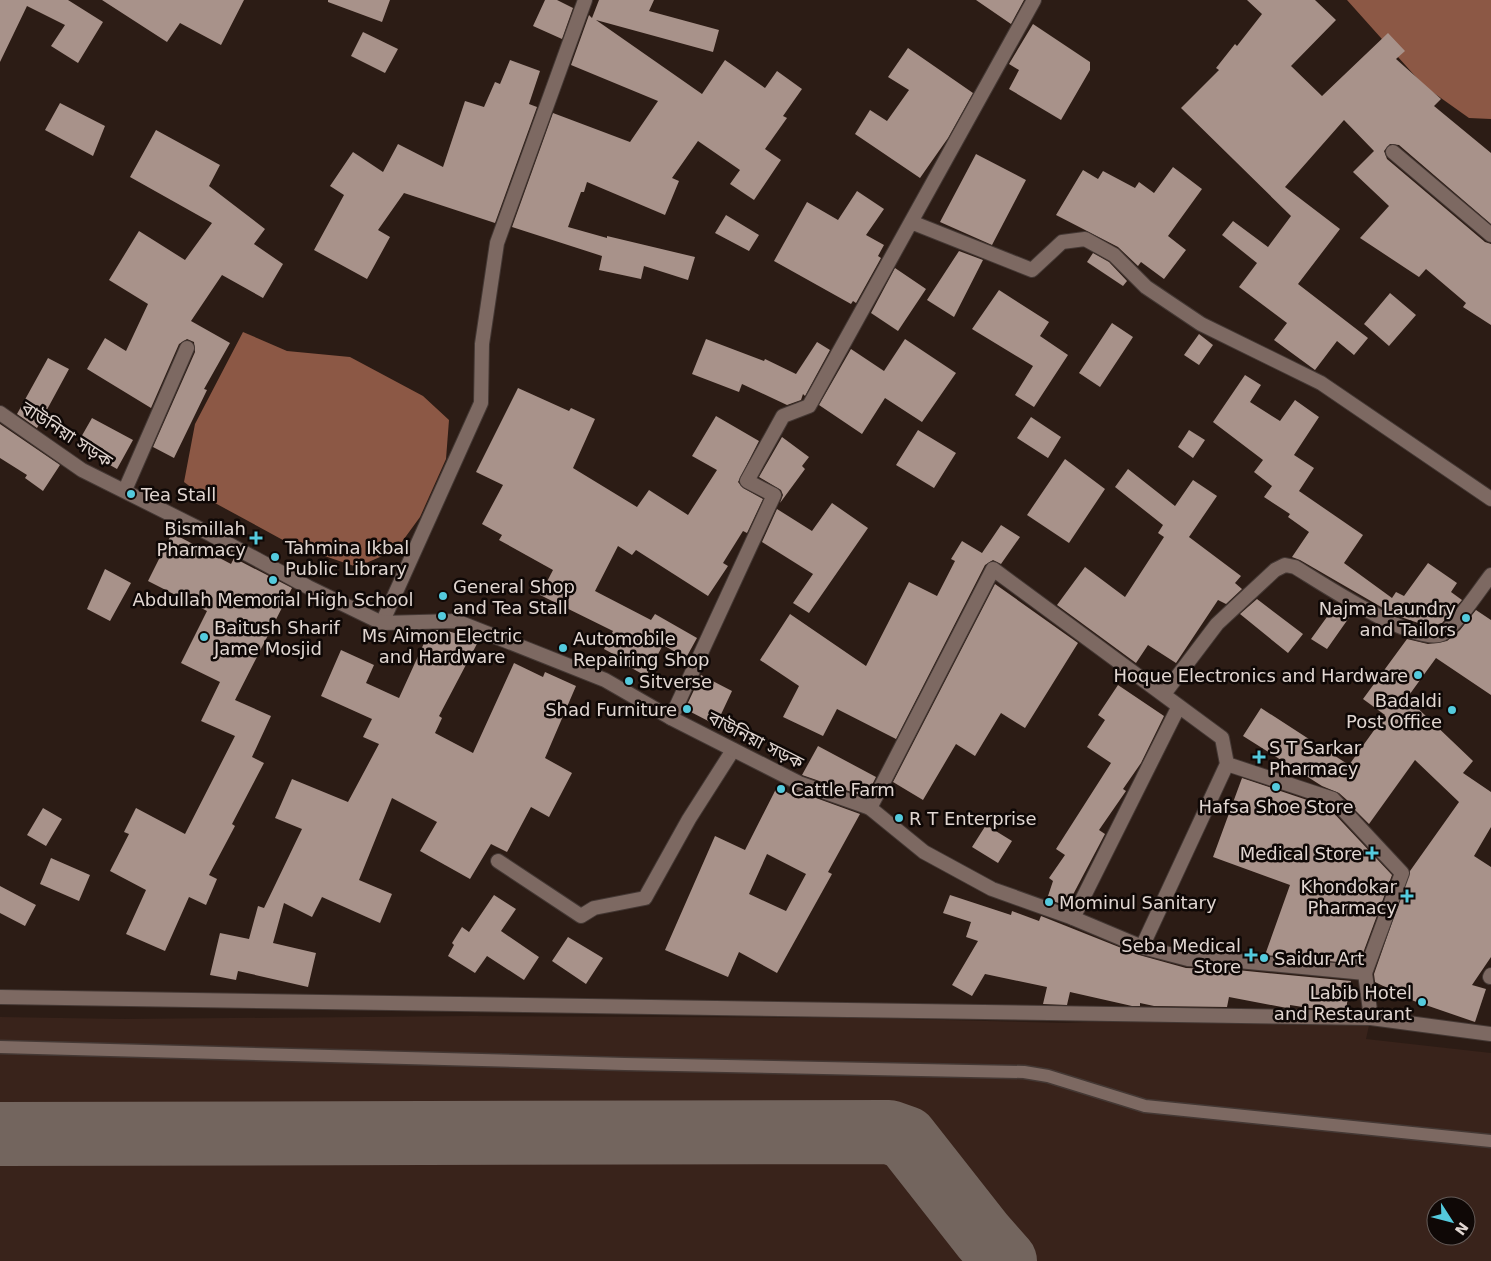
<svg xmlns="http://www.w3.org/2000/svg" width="1491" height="1261" font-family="'DejaVu Sans','Noto Sans Bengali',sans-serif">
	<rect width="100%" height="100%" fill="#2c1c15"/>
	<!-- built -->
	<path fill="#39231b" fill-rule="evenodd" d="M473 1016 861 1018 1065 1023 1173 1018 1370 1021 1366 1039 1491 1053V1261H0V1017L123 1019ZM1436 1206H1466V1236H1436Z"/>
	<!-- water -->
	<path fill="#8c5845" d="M1347 0H1491V119L1469 118 1424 86Z
		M243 332 287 351 350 357 423 396 449 420 446 459 420 517 396 550 357 567 292 545 204 497 184 482 195 424Z"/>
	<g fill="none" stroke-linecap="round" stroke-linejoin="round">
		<!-- taxiway -->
		<path stroke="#73655e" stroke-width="64" d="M0 1134 889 1132 906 1138 983 1236 1005 1261"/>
	</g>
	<!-- building -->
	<path fill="#a8928a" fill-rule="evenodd" d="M0 0H68L103 22 78 63 51 46 65 25 27 6 0 62Z
		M102 0H244L221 45 180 23 167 42Z
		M328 0H390L382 22 328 2Z
		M545 0H557L573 8 562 39 533 26Z
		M599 0H654L649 11 719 30 713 52 596 20 702 94 725 60 765 88 777 71 802 89 783 116 787 118 765 149 781 160 754 200 730 184 740 170 698 141 672 178 679 181 665 215 587 182 584 192H581L568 227 607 238V236L695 257 688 280 644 266 641 279 599 270 602 256 512 227 553 113 630 142 658 101 571 65 589 15 592 18Z
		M976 0H1024L1011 24Z
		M1247 0H1315L1336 20 1291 66 1322 96 1388 33 1405 51 1396 59 1441 99 1434 106 1491 153V224L1399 145 1390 144 1384 151 1387 159 1485 242 1491 244V325L1463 307 1466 303 1426 269 1419 277 1360 238 1389 206 1353 172 1374 151 1344 120 1285 187 1340 229 1298 284 1368 338 1354 355 1337 341 1315 370 1274 340 1287 323 1239 287 1257 263 1222 235 1233 221 1268 247 1291 216 1181 108 1219 70 1216 68 1235 44 1237 46 1262 14Z
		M1033 24 1090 62V70L1061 120 1009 89 1019 70 1009 64Z
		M363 32 398 49 385 73 351 56Z
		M908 48 973 93 948 138 920 178 855 134 870 110 887 121 909 90 888 77Z
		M510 60 540 71 529 104 537 107 495 223 404 193 378 230 390 237 367 279 314 250 344 195 330 186 353 152 383 172 398 144 443 167 465 101 484 107 495 82 500 84Z
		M60 103 105 126 93 156 45 130Z
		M156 130 220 165 209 186 265 229 254 244 283 264 263 298 222 275 191 321 230 343 204 389 207 390 174 458 153 447 195 352 194 342 187 339 179 344 151 408 87 369 105 338 126 351 148 304 109 280 139 231 185 260 212 223 130 177Z
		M976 154 1026 180 992 245 940 222Z
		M1173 167 1202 189 1168 236 1186 250 1164 279 1141 262 1138 266 1118 247 1056 215 1083 170 1098 179 1103 171 1135 188 1139 182 1154 193Z
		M857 191 884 209 866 235 884 245 878 256 881 258 856 303 853 301 851 304 774 261 807 202 838 220Z
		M726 215 759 235 749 251 715 233Z
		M959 251 983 260 954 317 927 300Z
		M1093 253 1109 262 1127 281 1123 286 1087 262Z
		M895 268 926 289 898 331 871 313Z
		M999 290 1049 322 1040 336 1068 355 1034 407 1015 395 1033 366 972 329Z
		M1390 293 1416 315 1389 346 1364 324Z
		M1112 323 1133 337 1100 387 1079 373Z
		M1199 334 1213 345 1199 365 1184 355Z
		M706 339 764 361 765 359 796 374 817 342 830 350 805 396 803 394 801 400 787 405 742 384 739 392 692 374Z
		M905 339 956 373 922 422 885 398 862 434 819 405 851 349 884 371Z
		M48 358 69 369 37 428 17 414Z
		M1245 375 1261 385 1250 402 1280 421 1295 400 1319 417 1294 455 1314 468 1299 491 1363 535 1344 563 1392 598 1396 592 1404 596 1428 563 1457 583 1451 592 1462 600 1442 623 1430 627 1395 615 1300 560 1292 557 1309 532 1288 517 1290 514 1264 497 1272 486 1254 472 1263 460 1213 422Z
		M518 388 569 411 571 408 595 419 573 468 637 507 649 490 688 515 717 470 692 456 716 416 759 441 738 482 743 488 763 499 747 533 743 531 723 563 728 566 708 596 636 550 632 555 618 546 595 591 651 620 655 614 697 638 686 658 663 645 646 676 626 665 628 662 604 649 613 631 540 595 553 570 499 540 502 535 482 524 503 485 476 472Z
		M1031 417 1061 437 1048 458 1017 438Z
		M92 418 133 440 117 469 76 446Z
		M0 424 60 465 43 491 25 478 27 475 0 458Z
		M918 430 956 453 934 488 896 465Z
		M1189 430 1205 440 1193 458 1178 447Z
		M782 437 809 457 802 466 805 469 780 503 783 495 781 490 759 477Z
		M1065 459 1105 489 1069 543 1027 515Z
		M1128 469 1175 506 1193 480 1217 496 1189 537 1241 576 1235 583 1242 589 1226 604 1218 600 1176 663 1148 645 1136 663 1057 605 1085 567 1125 597 1164 537 1158 533 1163 525 1115 487Z
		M832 503 868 528 809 613 793 603 813 574 762 542 777 509 812 531Z
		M1001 525 1020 537 1001 564 993 560 985 565 896 739 837 709 823 736 783 717 799 686 760 660 790 614 866 666 909 582 937 596 955 561 951 559 962 541 982 553Z
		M172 533 231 564 234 558 292 588 235 700 271 716 252 757 264 763 232 824 235 826 209 875 217 879 206 905 189 897 165 951 126 934 146 890 110 871 129 834 124 832 136 808 185 834 235 736 201 721 220 682 181 663 207 611 148 581Z
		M105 569 131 583 110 621 87 609Z
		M995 584 1078 643 1025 728 1001 713 975 756 956 744 923 800 893 782Z
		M1257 599 1303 634 1288 653 1240 614Z
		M1337 603 1353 612 1327 649 1311 639Z
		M1476 610 1491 620V695L1436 658 1407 698 1473 761 1463 773 1491 792V827L1474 856 1491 867V957L1472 985 1486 989 1475 1022 1414 1001 1375 982 1374 974 1410 871 1459 802 1415 760 1369 824 1355 810 1356 808 1339 793 1322 786 1243 736 1261 708 1349 765 1385 715 1363 699 1407 639 1428 644 1447 641 1460 630Z
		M430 630H444L479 640 439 716 442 718 435 733 473 753 514 663 543 677 545 672 576 686 545 758 572 773 549 817 531 807 507 852 491 844 470 879 420 851 437 822 392 798 359 880 392 894 380 923 322 897 312 917 284 903 273 943 316 953 308 987 238 971 236 980 210 975 220 933 249 939 258 906 264 908 302 829 275 818 292 779 348 802 379 744 363 737 372 719 321 696 341 650 374 665 366 683 399 698Z
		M701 675 732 691 716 725 685 709Z
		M1118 685 1164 716 1141 763 1123 789 1126 791 1099 830 1105 834 1067 906 1047 899 1053 881 1049 878 1065 855 1056 849 1111 763 1087 747 1105 720 1098 715Z
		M818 746 876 777 866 797 802 775Z
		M1242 778 1328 807 1392 875 1359 964 1265 955 1290 885 1213 857Z
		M777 787 792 795 794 790 860 814 828 872 832 874 777 973 739 952 728 977 665 950 715 836 745 850ZM767 854 806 874 786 911 749 894Z
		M43 808 62 819 46 846 27 835Z
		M986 825 1012 841 998 863 972 847Z
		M51 858 90 875 79 901 40 884Z
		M0 886 36 905 25 926 0 913Z
		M494 895 516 909 501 931 539 957 524 980 487 956 475 973 448 956 454 945 452 943 462 927 469 932Z
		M950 895 1011 915 1012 911 1039 921 1041 916 1139 955 1186 968 1237 970 1351 981 1346 1009 1309 1008 1290 1005V1008H1287L1229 997 1227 1007 1154 1006 1140 1003V1006H1132L1070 992 1067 1005 1043 1004 1047 987 985 974 972 996 952 985 978 941 966 937 971 922 943 913Z
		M568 937 603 958 586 984 552 961Z"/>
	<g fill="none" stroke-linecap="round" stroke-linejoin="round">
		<defs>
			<path id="service" d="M0 1047 625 1064 1024 1072 1048 1076 1145 1106 1491 1141"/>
			<path id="minor" d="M1393 152 1491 235
				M911 222 1032 270 1062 242 1085 239 1114 255 1146 287 1201 324 1321 383 1491 499
				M125 490 187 348
				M382 623 481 403 482 344 497 243 585 0
				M1164 694 1217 624 1275 570 1285 565 1295 567C1320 582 1417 647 1442 634 1456 626 1480 589 1491 575
				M671 718 774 495 747 481 783 416 809 406 1034 0
				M1227 764 1333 799 1402 873 1365 973
				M870 808 993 569 1222 738 1227 764 1142 947
				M498 861 581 916 594 908 645 898 689 819 733 750
				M1073 918 1179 706
				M1490 977 1491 975
				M0 997 1371 1018"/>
			<path id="tertiary" d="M0 413 82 470 210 534 308 587 382 623 456 621 605 680 671 718 799 783 870 808 924 852 992 889 1073 918 1142 947 1188 959 1238 961 1365 973 1371 1018 1491 1034"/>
		</defs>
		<!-- service casing -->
		<use href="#service" stroke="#443834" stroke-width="15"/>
		<!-- minor casing -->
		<use href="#minor" stroke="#443834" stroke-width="16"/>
		<!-- tertiary casing -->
		<use href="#tertiary" stroke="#443834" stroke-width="16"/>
		<!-- service -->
		<use href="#service" stroke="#7d6962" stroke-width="12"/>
		<!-- minor -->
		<use href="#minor" stroke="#7d6962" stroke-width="14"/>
		<!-- tertiary -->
		<use href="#tertiary" stroke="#7d6962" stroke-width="14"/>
	</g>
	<!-- markers -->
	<g fill="#54cadd" stroke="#0f0806" stroke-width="2">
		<circle cx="131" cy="494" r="5"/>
		<path d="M253.5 530.5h5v5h5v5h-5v5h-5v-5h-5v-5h5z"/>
		<circle cx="275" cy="557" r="5"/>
		<circle cx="273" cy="580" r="5"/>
		<circle cx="443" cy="596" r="5"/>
		<circle cx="442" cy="616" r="5"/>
		<circle cx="1466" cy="618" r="5"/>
		<circle cx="204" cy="637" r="5"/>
		<circle cx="563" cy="648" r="5"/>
		<circle cx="1418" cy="675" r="5"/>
		<circle cx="629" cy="681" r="5"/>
		<circle cx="687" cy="709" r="5"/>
		<circle cx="1452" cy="710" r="5"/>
		<path d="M1256.5 749.5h5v5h5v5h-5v5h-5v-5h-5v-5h5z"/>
		<circle cx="1276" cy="787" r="5"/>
		<circle cx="781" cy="789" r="5"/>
		<circle cx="899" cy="818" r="5"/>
		<path d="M1369.5 845.5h5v5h5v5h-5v5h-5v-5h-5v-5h5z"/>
		<path d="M1404.5 888.5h5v5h5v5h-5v5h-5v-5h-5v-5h5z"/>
		<circle cx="1049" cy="902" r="5"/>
		<path d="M1248.5 947.5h5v5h5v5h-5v5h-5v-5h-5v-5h5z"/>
		<circle cx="1264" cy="958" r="5"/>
		<circle cx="1422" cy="1002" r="5"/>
	</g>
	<g text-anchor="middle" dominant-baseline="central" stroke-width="5" stroke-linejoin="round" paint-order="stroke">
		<!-- street labels -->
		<g font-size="18" fill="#e1d6d1" stroke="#0f0806">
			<text transform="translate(67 434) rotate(33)">বাউনিয়া সড়ক</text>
			<text transform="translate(756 740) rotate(27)">বাউনিয়া সড়ক</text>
		</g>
		<!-- poi labels -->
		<g font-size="18" fill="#e1d6d1" stroke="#0f0806" text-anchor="start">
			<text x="141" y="494">Tea Stall</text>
			<text x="246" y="528" text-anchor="end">Bismillah<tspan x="246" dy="21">Pharmacy</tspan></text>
			<text x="285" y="547">Tahmina Ikbal<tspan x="285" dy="21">Public Library</tspan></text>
			<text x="453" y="586">General Shop<tspan x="453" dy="21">and Tea Stall</tspan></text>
			<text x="273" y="599" text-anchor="middle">Abdullah Memorial High School</text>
			<text x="1456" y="608" text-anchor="end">Najma Laundry<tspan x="1456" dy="21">and Tailors</tspan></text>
			<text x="214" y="627">Baitush Sharif<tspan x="214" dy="21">Jame Mosjid</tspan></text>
			<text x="442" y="635" text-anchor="middle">Ms Aimon Electric<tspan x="442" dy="21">and Hardware</tspan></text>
			<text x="573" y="638">Automobile<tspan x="573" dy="21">Repairing Shop</tspan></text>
			<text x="1408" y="675" text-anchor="end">Hoque Electronics and Hardware</text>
			<text x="639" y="681">Sitverse</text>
			<text x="1442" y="700" text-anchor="end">Badaldi<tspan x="1442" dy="21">Post Office</tspan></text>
			<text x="677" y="709" text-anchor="end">Shad Furniture</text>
			<text x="1269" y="747">S T Sarkar<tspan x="1269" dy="21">Pharmacy</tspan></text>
			<text x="791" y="789">Cattle Farm</text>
			<text x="1276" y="806" text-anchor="middle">Hafsa Shoe Store</text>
			<text x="909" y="818">R T Enterprise</text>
			<text x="1362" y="853" text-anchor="end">Medical Store</text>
			<text x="1397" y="886" text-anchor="end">Khondokar<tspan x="1397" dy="21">Pharmacy</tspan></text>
			<text x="1059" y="902">Mominul Sanitary</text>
			<text x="1241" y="945" text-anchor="end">Seba Medical<tspan x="1241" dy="21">Store</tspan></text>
			<text x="1274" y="958">Saidur Art</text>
			<text x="1412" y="992" text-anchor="end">Labib Hotel<tspan x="1412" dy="21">and Restaurant</tspan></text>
		</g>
	</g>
	<!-- north arrow -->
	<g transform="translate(1451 1221) rotate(126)"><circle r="24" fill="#0f0806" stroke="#635a57"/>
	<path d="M0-4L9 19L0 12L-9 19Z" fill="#54cadd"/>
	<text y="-8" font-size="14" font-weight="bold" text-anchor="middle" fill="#e1d6d1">N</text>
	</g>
</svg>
